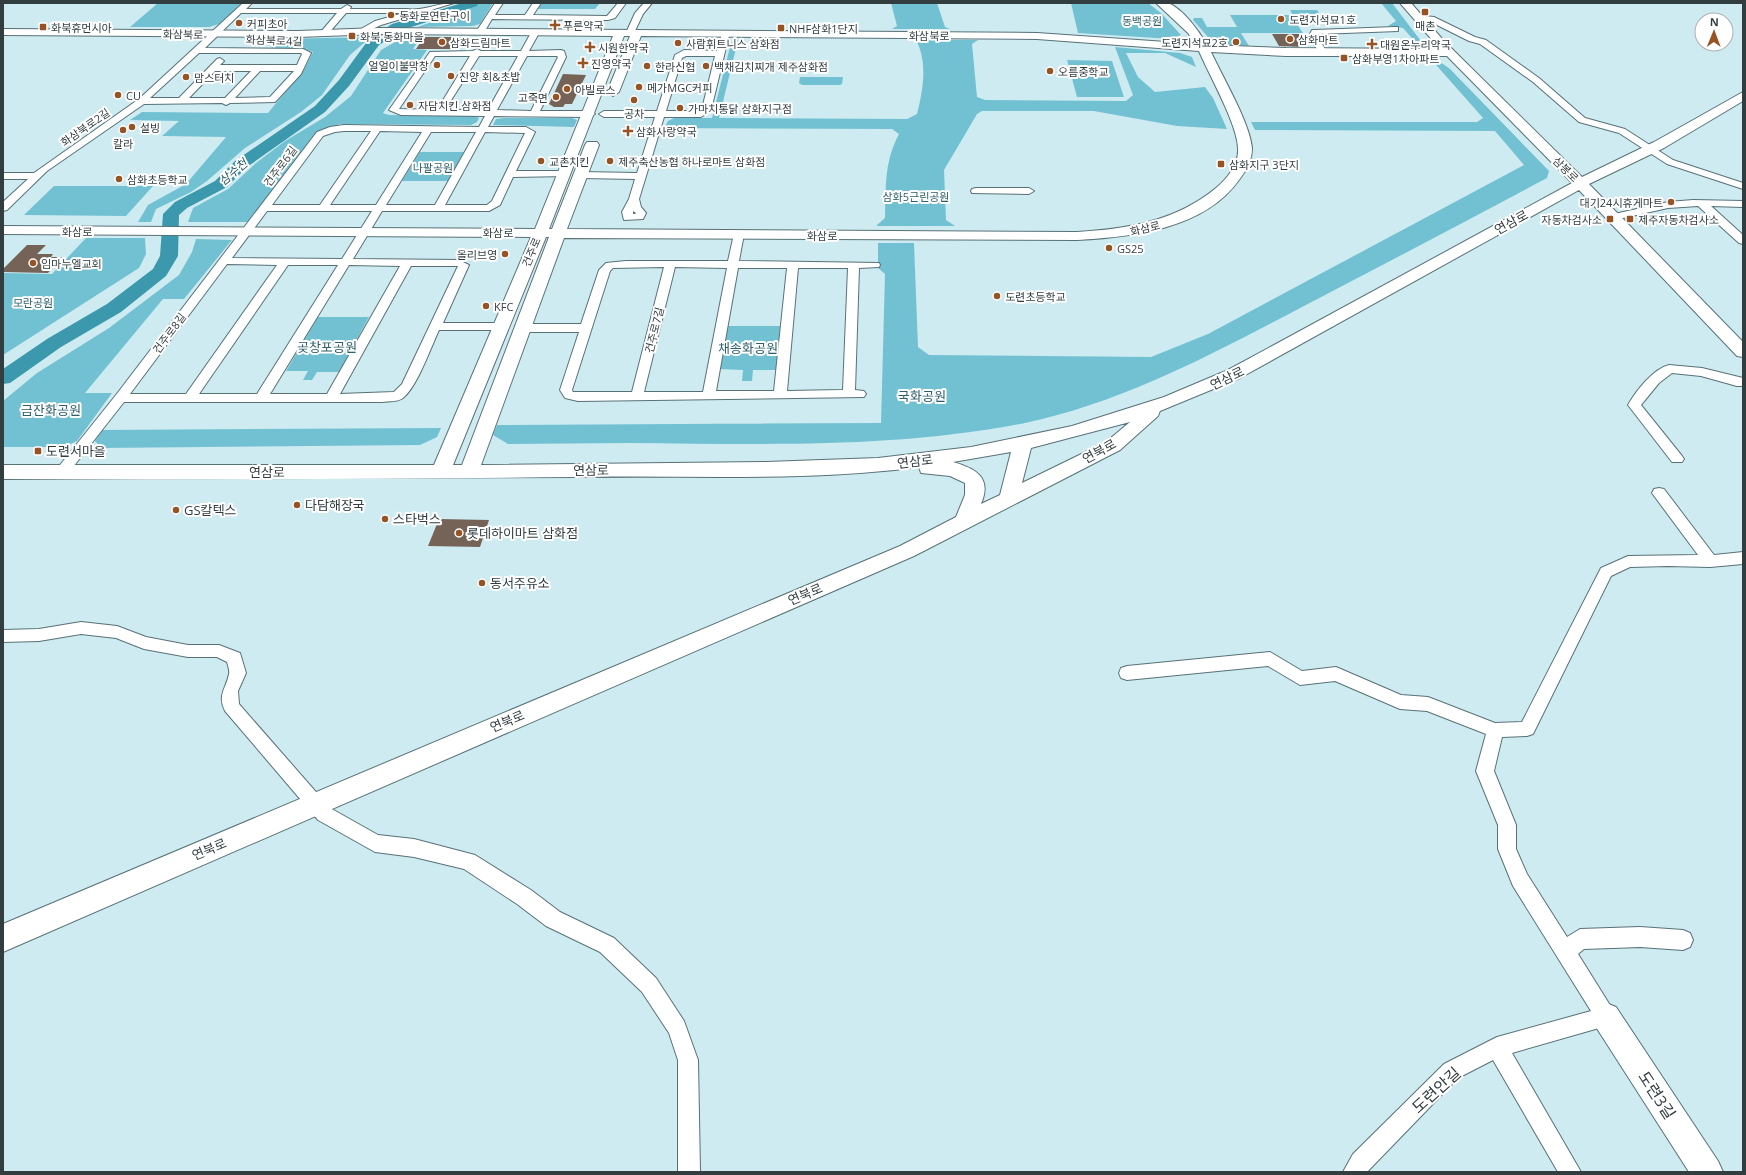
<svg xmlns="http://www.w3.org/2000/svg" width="1746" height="1175" font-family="'Open Sans','Noto Sans KR',sans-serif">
	<rect width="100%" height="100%" fill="#ceebf1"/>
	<!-- green -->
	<path fill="#72c1d2" d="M158 3H243L219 24 209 27H130Z
		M481 3H493L480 24 473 26 417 27 459 13Z
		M541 3H600L595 9H537Z
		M891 3H937L945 27 950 29H892L897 26Z
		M1071 3H1148L1161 13 1181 35 1172 39 1078 33Z
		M1381 3H1392L1421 41 1418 45 1403 28 1388 26 1396 21Z
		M1290 10H1317L1323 19H1295Z
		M1230 15H1291L1303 33H1241L1249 46 1214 44 1193 20 1194 18H1202L1207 27H1237Z
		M371 37 350 55 322 95 301 112 245 148 207 181 191 192 156 209 151 222H138L148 205 186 184 226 137 162 136 179 121 130 120 142 112 268 113 305 68 313 52 305 49H270L280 39Z
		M404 37H421L413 49 427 50 383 113 389 115 475 116 479 118 477 122 471 125 340 124 315 134 248 222H188L193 208 228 189 256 163 285 141 325 117 351 96 381 50Z
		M734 40H738L719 118 907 119 917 114C923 90 928 63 916 40H978L972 44 977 97 985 100 1126 101 1133 95 1115 47 1180 53 1192 57 1196 67 1165 53H1126L1138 77 1155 92 1205 87 1213 98 1227 129 1177 126 1094 111H982L977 114 944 170 946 220 955 226H876L885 218C886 187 884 162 899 134L892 129 664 128 668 121 674 118H712L731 43Z
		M1430 58 1443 64 1450 69 1549 171 1547 178C1466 221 1385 264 1304 306 1214 353 1124 402 1025 423 894 449 762 444 629 443 589 443 548 444 508 444L493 435 497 425 881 423 885 274 878 268V243H914L918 347 929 355 1151 357 1208 334 1524 165 1495 131 1255 130 1251 122H1477L1483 118Z
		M1067 60 1112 61 1124 97H1077Z
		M800 77H843L842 84 840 85H802L799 83Z
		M504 118H572L577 120 574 127 493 125 496 119Z
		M420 152H464L448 181H402Z
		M54 186H153L126 216 24 215Z
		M86 238H145L146 254 139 268 3 355V273L52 274Z
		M196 239 232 240 184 299H163L85 393H112L77 441 64 447H3V401L37 373 109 328 179 275 192 252Z
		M318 317H369L339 372H317L312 380H303L308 371H286Z
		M727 326H780L776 370H753L752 381H742L743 370 719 369Z
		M441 428 437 437 420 445 102 448 95 441 102 430Z"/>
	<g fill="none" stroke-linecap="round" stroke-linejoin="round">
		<!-- river -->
		<path fill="#3c98ac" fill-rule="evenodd" d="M462 3H479L477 6 402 30 379 45 349 86 325 112 247 167 227 187 187 208 179 215 178 256 166 276 121 312 61 347 10 383 3 384V369L47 339 107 304 153 269 160 256 163 214 175 202 215 181 235 161 315 106 339 80 369 39 392 24Z"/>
	</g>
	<!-- building -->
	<path fill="#766357" d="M1272 34H1302L1308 43 1302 47 1279 46Z
		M424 37H467L459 49H416Z
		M563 74 586 75 572 104H565L563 107H554L549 104Z
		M27 245H46L37 254H53L51 257H62L48 273 3 272V269Z
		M439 519 489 520 480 547 428 546Z"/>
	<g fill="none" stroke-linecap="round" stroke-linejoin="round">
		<defs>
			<path id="street" d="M243 3H252L246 9H341L347 5 351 7 350 9H407C420 12 438 3 454 3L381 25 364 33 360 31 361 29 375 21 404 13H346L327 35H324L320 33 337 13H241L205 48 303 49 311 53 301 74 275 102 230 103 226 105 222 103 144 104 47 171 7 210 3 211V202L28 179H3V173H34L139 99ZM199 53H301L302 54 297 65H220L224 61 220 58 217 59 179 98H150ZM215 71H251L225 98H189ZM260 71H294L270 97 235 98Z
				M495 3H503L495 15H525L533 3H541L533 15 607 16 618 3H626L615 18 608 20 492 19 483 34H477L476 32Z
				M644 3H652L643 14 633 35H627L626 33 635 13Z
				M1414 15 1434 17 1475 37 1486 40 1539 78 1585 118 1625 129 1673 160 1743 183V189L1667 164 1619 133 1579 122 1533 82 1480 44 1469 41 1429 21 1414 19Z
				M1395 27H1398V31L1318 34 1317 36 1327 52 1323 55 1320 54 1309 36 1312 30H1315Z
				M532 31 539 33 529 51 561 50 564 51 566 57 540 111H590L595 114 590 117 494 116 488 127H526L535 132 516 171H565L568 172 570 174 568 176 513 177 500 205 489 211H382L353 259 459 260 469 265 443 323H500L504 324 506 327 504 330H439C431 347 417 387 403 398 398 402 388 401 382 402H124L66 476H56L54 473 56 470 116 395 317 132 330 127 344 125 479 127 485 116 401 115 389 110 430 52 473 51 477 49 481 51H521ZM435 56H470L437 110 399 109ZM479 56H518L488 110H445ZM527 56H557L558 57 531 111 497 110ZM344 131H371L320 205H272L323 136 335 132ZM380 131 422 132 376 205H330ZM431 132H476L435 205H386ZM485 132 525 133 492 201 487 205H445ZM267 211H372L342 259 232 258ZM227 264 277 265 186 394H130ZM288 265H338L257 394H199ZM349 265 400 266 327 394H270ZM411 266H458L402 384 394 392 340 394Z
				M722 33 729 35 711 110 701 117H664L639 199 641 207 646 213 643 219 624 220 622 212 629 199 635 179 581 178 576 175 581 172 637 173 655 117H604L599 114 604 111H657L675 55 684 50 717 51ZM686 56H715L702 109 699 111H666L682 58ZM633 211 636 213 635 214H633Z
				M976 188H1029L1034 191 1029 194 972 193 971 191 972 189Z
				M1693 200 1743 201V207L1711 206 1743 235V244L1739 243 1698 206 1668 208 1614 220 1609 217 1610 215 1668 202Z
				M739 231 744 234 739 261 879 263 880 265 879 267 859 268 855 390 864 391 866 394 864 397 578 401 565 398 560 390 579 332H522L516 328 522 324H581L599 270 606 263 626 261H728L734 234ZM664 267 632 392H573L572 390 610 271 613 268ZM675 267 727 268 703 392H644ZM738 268H787L774 391H716ZM798 268H848L843 390 787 391Z
				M1669 365 1702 368 1743 378V386H1737L1701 376 1672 373 1659 383 1641 405 1682 456 1684 459 1682 462H1672L1628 405C1636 391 1653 369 1669 365Z
				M1659 488 1664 489 1714 555 1743 552V564L1710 567 1668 566 1630 567 1611 576 1533 734 1527 736 1502 737 1494 771 1516 825V849L1527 874 1567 937 1580 929 1640 927 1683 930 1690 933 1693 940 1690 947 1683 950 1640 947 1584 949 1578 954 1613 1010 1616 1017 1613 1024 1512 1053 1581 1172H1558L1493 1060 1458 1078 1367 1172H1343L1353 1154 1444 1064 1497 1037 1591 1011 1513 886 1498 849V825L1476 771 1486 734 1427 711 1400 709 1335 681 1300 685 1268 666 1127 680 1121 678 1119 673 1121 668 1127 666 1270 652 1302 671 1336 667 1401 695 1428 697 1495 723 1522 722 1601 568 1628 556 1698 555 1652 493 1654 489Z
				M81 622 117 626 146 637 188 645H219L240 653 246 673 238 691 239 704 330 808 378 835 414 839 475 855 531 890 560 912 614 938 656 978 684 1021 698 1060 700 1172H678V1060L669 1033 642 992 600 952 546 926 517 904 464 869 414 857 375 852 318 820 225 711C217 695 226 689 229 674 230 671 228 666 227 662L217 657H188L144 649 116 638 81 634 39 641 3 642V630L39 629Z"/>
			<path id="secondary" d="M1156 3C1159 3 1165 2 1168 3 1183 9 1199 31 1207 45L1286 48 1440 49 1400 3H1411L1444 41 1582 177 1654 142 1743 92V101L1664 148 1589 184 1743 342V357L1737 356 1579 190 1240 378 1160 411 1158 416 1120 450 914 556 3 952V924L900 546 956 517 965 495V483L950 476 921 473 919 467C809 482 690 475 578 477 387 479 195 480 3 479V465H434L531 237 3 234V226L535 229 613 36 379 34 298 37 3 35V29L298 31 379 28 1037 33 1195 44 1188 33ZM624 36H630L607 92 613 96 619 92 641 36 1037 39 1199 51C1209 75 1238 125 1238 149 1239 164 1227 179 1216 188 1176 221 1128 229 1077 232L567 229 599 145 597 142H587L585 145 552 229H549ZM1211 52 1286 56H1447L1572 183 1228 370 1164 397 1072 426 971 447 878 458 766 462 481 465 564 238 1077 240C1133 237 1204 229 1239 180 1246 171 1252 160 1252 149 1251 125 1222 76 1211 52ZM546 237H549L462 465H453ZM1130 422 1106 442 1022 483 1031 448ZM1011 452 1000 495 981 504C992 478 977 469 953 462Z
				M1606 1003 1616 1007 1718 1161 1723 1172H1689L1596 1027 1592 1017 1596 1007Z"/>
		</defs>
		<!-- street casing -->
		<use href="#street" stroke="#587177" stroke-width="2"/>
		<!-- secondary casing -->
		<use href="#secondary" stroke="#587177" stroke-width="2"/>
		<!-- street -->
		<use href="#street" fill="#fff" fill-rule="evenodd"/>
		<!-- secondary -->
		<use href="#secondary" fill="#fff" fill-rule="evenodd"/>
	</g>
	<!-- markers -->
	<g fill="#965324" stroke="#fff" stroke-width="1.5">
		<rect x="1421" y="8" width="8" height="8" rx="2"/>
		<circle cx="391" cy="15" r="4"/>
		<circle cx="1281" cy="19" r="4"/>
		<circle cx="239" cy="23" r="4"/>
		<path d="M553 19h4v4h4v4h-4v4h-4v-4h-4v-4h4z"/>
		<rect x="39" y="23" width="8" height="8" rx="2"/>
		<rect x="777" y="24" width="8" height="8" rx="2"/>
		<rect x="348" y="32" width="8" height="8" rx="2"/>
		<circle cx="1290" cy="39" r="4"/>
		<circle cx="442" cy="42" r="4"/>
		<circle cx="1236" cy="42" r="4"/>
		<circle cx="678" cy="43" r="4"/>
		<path d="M1370 38h4v4h4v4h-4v4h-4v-4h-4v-4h4z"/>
		<path d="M588 41h4v4h4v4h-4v4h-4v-4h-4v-4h4z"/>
		<rect x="1340" y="54" width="8" height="8" rx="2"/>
		<path d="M581 57h4v4h4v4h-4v4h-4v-4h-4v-4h4z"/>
		<circle cx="437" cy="65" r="4"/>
		<circle cx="647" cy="66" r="4"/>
		<circle cx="706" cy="66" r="4"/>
		<circle cx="1050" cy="71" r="4"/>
		<circle cx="451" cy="76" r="4"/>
		<circle cx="186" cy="77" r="4"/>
		<circle cx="639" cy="87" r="4"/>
		<circle cx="567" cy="89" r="4"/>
		<circle cx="118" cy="95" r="4"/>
		<circle cx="556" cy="97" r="4"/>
		<circle cx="634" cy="100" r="4"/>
		<circle cx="410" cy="105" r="4"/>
		<circle cx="680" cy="108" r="4"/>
		<circle cx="132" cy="127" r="4"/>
		<circle cx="123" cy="130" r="4"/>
		<path d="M626 125h4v4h4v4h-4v4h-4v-4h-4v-4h4z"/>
		<circle cx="541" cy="161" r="4"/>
		<circle cx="610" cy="161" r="4"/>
		<rect x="1217" y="160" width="8" height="8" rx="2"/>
		<circle cx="119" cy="179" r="4"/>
		<circle cx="1671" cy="202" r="4"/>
		<rect x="1606" y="215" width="8" height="8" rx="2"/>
		<rect x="1626" y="215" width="8" height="8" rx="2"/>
		<circle cx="1109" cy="248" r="4"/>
		<circle cx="505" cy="254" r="4"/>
		<circle cx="33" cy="263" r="4"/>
		<circle cx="997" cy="296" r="4"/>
		<circle cx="486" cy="306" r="4"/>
		<rect x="34" y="447" width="8" height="8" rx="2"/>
		<circle cx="297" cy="505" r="4"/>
		<circle cx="176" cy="510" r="4"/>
		<circle cx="385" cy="519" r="4"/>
		<circle cx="459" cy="533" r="4"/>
		<circle cx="482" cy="583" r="4"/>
	</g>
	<g text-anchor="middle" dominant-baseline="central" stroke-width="4" stroke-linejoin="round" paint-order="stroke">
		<!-- far-poi labels -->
		<g font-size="11" fill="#323d40" stroke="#fff" text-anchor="start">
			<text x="399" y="15">동화로연탄구이</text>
			<text x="1289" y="19">도련지석묘1호</text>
			<text x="247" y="23">커피초아</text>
			<text x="563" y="25">푸른약국</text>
			<text x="1425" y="25" text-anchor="middle">매촌</text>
			<text x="51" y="27">화북휴먼시아</text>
			<text x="789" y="28">NHF삼화1단지</text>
			<text x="360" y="36">화북 동화마을</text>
			<text x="1298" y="39">삼화마트</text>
			<text x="450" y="42">삼화드림마트</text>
			<text x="1228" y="42" text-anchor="end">도련지석묘2호</text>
			<text x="686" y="43">사람휘트니스 삼화점</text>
			<text x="1380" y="44">대원온누리약국</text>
			<text x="598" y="47">시원한약국</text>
			<text x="1352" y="58">삼화부영1차아파트</text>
			<text x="591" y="63">진영약국</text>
			<text x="429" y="65" text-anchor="end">얼얼이불막창</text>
			<text x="655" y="66">한라신협</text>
			<text x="714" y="66">백채김치찌개 제주삼화점</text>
			<text x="1058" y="71">오름중학교</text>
			<text x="459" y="76">진양 회&amp;초밥</text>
			<text x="194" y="77">맘스터치</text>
			<text x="647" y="87">메가MGC커피</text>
			<text x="575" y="89">아빌로스</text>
			<text x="126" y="95">CU</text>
			<text x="548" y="97" text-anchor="end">고죽면</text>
			<text x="418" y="105">자담치킨 삼화점</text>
			<text x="688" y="108">가마치통닭 삼화지구점</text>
			<text x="634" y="113" text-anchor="middle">공차</text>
			<text x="140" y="127">설빙</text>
			<text x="636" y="131">삼화사랑약국</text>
			<text x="123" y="143" text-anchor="middle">칼라</text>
			<text x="549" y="161">교촌치킨</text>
			<text x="618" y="161">제주축산농협 하나로마트 삼화점</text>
			<text x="1229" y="164">삼화지구 3단지</text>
			<text x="127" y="179">삼화초등학교</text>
			<text x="1663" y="202" text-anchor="end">대기24시휴게마트</text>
			<text x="1602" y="219" text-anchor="end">자동차검사소</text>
			<text x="1638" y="219">제주자동차검사소</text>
			<text x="1117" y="248">GS25</text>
			<text x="497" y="254" text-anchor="end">올리브영</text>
			<text x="41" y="263">임마누엘교회</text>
			<text x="1005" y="296">도련초등학교</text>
			<text x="494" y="306">KFC</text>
		</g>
		<!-- far-park labels -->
		<g font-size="11" fill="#2d606b" stroke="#fff">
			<text x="1142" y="20">동백공원</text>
			<text x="433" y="167">나팔공원</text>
			<text x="916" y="196">삼화5근린공원</text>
			<text x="33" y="302">모란공원</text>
		</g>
		<!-- far-street labels -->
		<g font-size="11" fill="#323d40" stroke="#fff">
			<text transform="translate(183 34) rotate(1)">화삼북로</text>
			<text x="929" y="35">화삼북로</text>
			<text transform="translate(274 40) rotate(2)">화삼북로4길</text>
			<text transform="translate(85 127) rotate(-35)">화삼북로2길</text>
			<text transform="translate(280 166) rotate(-53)">건주로6길</text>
			<text transform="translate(1566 169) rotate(45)">삼봉로</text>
			<text transform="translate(1145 228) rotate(-14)">화삼로</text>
			<text x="77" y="231">화삼로</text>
			<text x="498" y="232">화삼로</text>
			<text x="822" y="235">화삼로</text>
			<text transform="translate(531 252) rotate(-67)">건주로</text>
			<text transform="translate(654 330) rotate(-76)">건주로7길</text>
			<text transform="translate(169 333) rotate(-53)">건주로8길</text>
		</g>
		<!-- far-water labels -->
		<g font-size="12" font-style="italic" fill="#255863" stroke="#fff">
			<text transform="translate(233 172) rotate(-40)">삼수천</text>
		</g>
		<!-- street labels -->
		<g font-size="13" fill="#323d40" stroke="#fff">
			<text transform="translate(1511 222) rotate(-29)">연삼로</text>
			<text transform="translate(1227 378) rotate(-26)">연삼로</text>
			<text transform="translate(1099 451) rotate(-29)">연북로</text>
			<text transform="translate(915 461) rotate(-7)">연삼로</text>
			<text transform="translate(591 470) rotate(-1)">연삼로</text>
			<text x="267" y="472">연삼로</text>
			<text transform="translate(805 594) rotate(-23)">연북로</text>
			<text transform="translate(507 721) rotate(-23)">연북로</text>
			<text transform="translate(209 849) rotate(-23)">연북로</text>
		</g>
		<!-- park labels -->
		<g font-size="13" fill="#2d606b" stroke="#fff">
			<text x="327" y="347">곶창포공원</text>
			<text x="748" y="348">채송화공원</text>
			<text x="922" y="396">국화공원</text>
			<text x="51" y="410">금잔화공원</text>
		</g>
		<!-- poi labels -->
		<g font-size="13" fill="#323d40" stroke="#fff" text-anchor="start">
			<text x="46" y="451">도련서마을</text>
			<text x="305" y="505">다담해장국</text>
			<text x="184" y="510">GS칼텍스</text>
			<text x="393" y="519">스타벅스</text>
			<text x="467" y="533">롯데하이마트 삼화점</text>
			<text x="490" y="583">동서주유소</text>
		</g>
		<!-- near-street labels -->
		<g font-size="16" fill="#323d40" stroke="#fff">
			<text transform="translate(1436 1090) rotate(-42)">도련안길</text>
			<text transform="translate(1657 1095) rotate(57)">도련3길</text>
		</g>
	</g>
	<!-- border -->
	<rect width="1746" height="1175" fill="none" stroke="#323d40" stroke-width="8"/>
	<!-- north arrow -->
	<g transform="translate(1714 32) rotate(1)"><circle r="19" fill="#ffffff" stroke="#adb1b3"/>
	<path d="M0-3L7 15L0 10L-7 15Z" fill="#965324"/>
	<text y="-6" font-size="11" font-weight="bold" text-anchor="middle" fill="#323d40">N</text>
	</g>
</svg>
